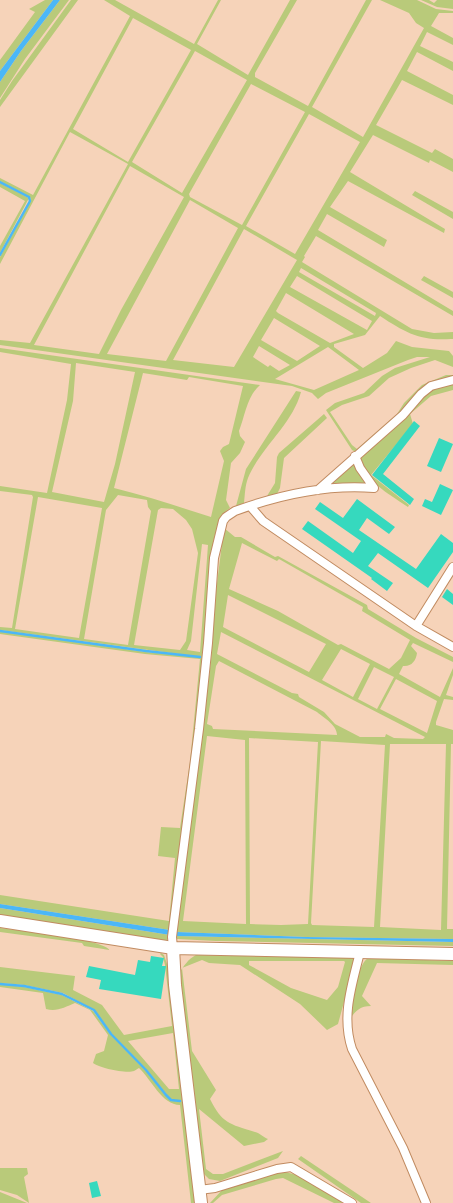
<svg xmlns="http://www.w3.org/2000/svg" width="453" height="1203" font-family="'Archivo Narrow',sans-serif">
	<rect width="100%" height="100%" fill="#f6d3b9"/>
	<!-- green -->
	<path fill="#b9ca7a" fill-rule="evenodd" d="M45 0H53L0 71V60L35 12 29 9Z
		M60 0H69L25 59 0 98V82L21 51Z
		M71 0H78L0 107V100L12 81Z
		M104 0H115L194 44 218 0H221L197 44 248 75 290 0H297L255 73V77L308 106 366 0H372L312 107 363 137 424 28 416 23 409 13 380 0H417L436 9 453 11V13H439L431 26 453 38V45L427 32 420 46 453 62V71L417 52 407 71 453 95V105L402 80 376 125 432 153 435 149 453 159V172L430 160 429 163 373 135 350 172 445 229 444 233 348 181 330 207 387 240 384 247 327 214 318 230 453 311V316L316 236 304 256 305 257 302 262 412 329 434 333 453 332V339H451C420 341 406 333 380 316L365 335 334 344V347L363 368 387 353 396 341 412 347 449 351 453 356V367L435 360 411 368 389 378 369 396 342 405 330 412 352 445 357 449 397 414 404 403 422 385 446 375H453V378L417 393 400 415 356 452 352 450 326 410 335 403 364 393 382 376 395 368 430 357H417L408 360 326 393 318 399 312 393 292 386 0 345V340L30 343 128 164 70 132 0 264V257L31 200 30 197 0 181V178L33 195 130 16ZM133 18 191 50 128 162 73 129ZM195 51 247 80 182 193 132 162ZM251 84 305 112 242 225 190 197 189 194ZM309 114 360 142 295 254 246 226ZM130 166 184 197 121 310 99 354 34 345ZM190 200 238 228 166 361 107 354ZM244 229 297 260 234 367 173 360ZM301 268 376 313 375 316 299 272ZM297 276 372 321 367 330 290 287ZM286 293 354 334 330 343 278 313 276 311ZM274 318 320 346 297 361 261 340ZM259 346 290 365 279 371 270 365 268 367 253 357ZM328 347 359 370 314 390 275 379Z
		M421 0H429L434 3 437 0H453V9L437 7Z
		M0 183 29 198 0 253V246L25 201 0 187Z
		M415 191 453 212V219L412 195Z
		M424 276 453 292V298L421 280Z
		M0 348 260 385C247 396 245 416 239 431L240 436 245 442 240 453 231 463 226 500 230 508C208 521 209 591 207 615 198 720 184 825 170 930L0 904V895L169 921 175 858 158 856 161 827 180 828 190 762 200 659 145 654 0 634V631L146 652 201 657 0 630V627L12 628 33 497 32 495 0 491V486L47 493 67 400 71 364 0 352ZM76 363 135 372 115 464 104 502 52 492 73 401ZM143 373 187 380 189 377 243 386 229 444 223 447 220 451 224 461 211 517C179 507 147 496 114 488ZM118 495 147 500 148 507 151 511 128 645 84 639 106 510ZM38 497 102 508 79 638 15 629ZM161 508 173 509 186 520 192 529 198 553 186 641 180 650 134 645 158 510ZM202 544 208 545 200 652 187 650 191 641Z
		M453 383V390L431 396 410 414 413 424 371 475 409 505 408 507C383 490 372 486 359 458L424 396 431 390Z
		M296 391 301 392C292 425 261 447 248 478 245 486 245 494 244 503L236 506 246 469Z
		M324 414 327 418 284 458 280 488 277 494 267 496 275 483 277 457 279 453Z
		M354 463 370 485 324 486Z
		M224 528 235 537H241L275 557 278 556 367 605 368 609 416 638 453 657V662L413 643 411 646 417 653C416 661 411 667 403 666L399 674 440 697 453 668V675L446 695 453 697V700L444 699 436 722V725L453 730V744H451L447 929H453V939L306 937 177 932 211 661 216 591ZM242 543 277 561 279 559 363 607 362 611 410 640 401 658 389 669 341 644 338 645 278 611 229 589ZM228 595 326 644 309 672 223 627ZM221 632 425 737 423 739 394 738 386 734 385 737H360L335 724 324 712 299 697 298 694 292 693 217 654ZM341 649 370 664 353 697 322 680ZM219 661 317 712C324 718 337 725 337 735L213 729 212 726 207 724 216 666ZM374 667 394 677 377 709 358 699ZM396 679 437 701 427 733 380 709ZM207 736 245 740 246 924 183 921ZM249 738 318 742 308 924 281 925 250 924ZM321 741 385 745 374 927 312 925 311 923ZM390 744H446L441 930 380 927Z
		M0 908 170 935 167 940H162L0 915Z
		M0 928C20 931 99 938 110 950L84 946 82 943 0 932Z
		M176 936 453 942V946L216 941 178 939H176Z
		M161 953 164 955 169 970 195 1203H191L180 1105C162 1105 151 1079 139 1068 137 1069 136 1070 134 1071 127 1074 99 1068 93 1063L96 1054 104 1051 108 1035 90 1010 75 1003C65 1007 57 1012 46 1009L43 993 0 987V984L24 987 62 995 93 1011 110 1034 146 1071 166 1096 171 1100 180 1102 171 1099 167 1095 147 1070 111 1033 94 1010 63 993 24 985 0 983V967L75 976 73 990 102 1005 124 1035 172 1026 165 965 163 957 160 954ZM173 1033 179 1089H169L128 1041Z
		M196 955 356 958 338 1024 327 1030 300 1004 240 965 209 963 202 960 182 968 192 1051 216 1090 210 1099C222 1123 229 1124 255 1132 260 1133 263 1137 268 1139L264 1142 244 1146 199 1109 206 1169 213 1174H223L283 1151 278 1158 220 1181 209 1179 201 1171 179 973C184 966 188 959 196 955ZM249 961H344L345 962 338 987 327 1000 291 988 249 965Z
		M368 958 453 961V965L377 963 362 996 371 1006C359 1006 355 1012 348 1021 351 1006 356 966 368 958Z
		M301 1156 371 1203H361L298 1159Z
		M0 1168H27L28 1174 24 1177 29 1203 17 1195 0 1190Z
		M285 1172 301 1176 345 1203H334L283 1178 276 1179 222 1195 213 1203H210L223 1189 278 1173Z
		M0 1192 27 1203H0Z"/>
	<!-- water -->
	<path fill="#4bb7f7" d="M53 0H60L21 51 0 82V71Z
		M0 904 170 930V935L0 908Z
		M177 932 306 937 453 939V942L176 936Z"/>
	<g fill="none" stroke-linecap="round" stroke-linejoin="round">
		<!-- stream -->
		<path stroke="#4bb7f7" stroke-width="2.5" d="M0 182 29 197 30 201 0 255
			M0 631 146 651 200 657
			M0 984 24 986 62 994 94 1010 111 1034 146 1070 166 1095 171 1100 180 1101"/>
	</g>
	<!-- building -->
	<path fill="#36d9be" d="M414 421 420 426 383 474 414 499 410 505 372 475Z
		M439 438 453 444 441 472 427 466Z
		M440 484 453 490 441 515 422 506 425 499 432 502Z
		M357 499 395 527 389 534 367 518 359 530 416 569 441 534 453 543V552L428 588 378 553 368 566 393 583 387 591 371 579 372 578 302 529 308 521 353 553 361 541 315 509 320 502 343 518Z
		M447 589 453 594V605L442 597Z
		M151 956 164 958 162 966H166L161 999 99 989 101 980 86 977 89 966 135 975 138 960 150 962Z
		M97 1181 101 1196 92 1198 89 1183Z"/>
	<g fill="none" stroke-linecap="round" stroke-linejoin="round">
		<defs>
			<path id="street" d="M318 490 403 415 421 394 431 386 453 380
				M250 506 263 521 416 626 453 647
				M416 626 453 567
				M173 948 172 937 199 729 208 643 214 558 223 521 226 517 235 511C279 495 327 484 374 488L360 468 355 456
				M360 952C352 985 341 1016 352 1049L403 1148 426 1203
				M199 1190 215 1188 277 1169 291 1167 352 1203"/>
			<path id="secondary" d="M0 921 173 948 453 954
				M173 948 175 985 201 1203"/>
		</defs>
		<!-- street casing -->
		<use href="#street" stroke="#c18b61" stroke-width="10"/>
		<!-- secondary casing -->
		<use href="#secondary" stroke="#c18b61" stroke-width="14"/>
		<!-- street -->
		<use href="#street" stroke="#fff" stroke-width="8"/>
		<!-- secondary -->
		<use href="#secondary" stroke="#fff" stroke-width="12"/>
	</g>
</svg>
